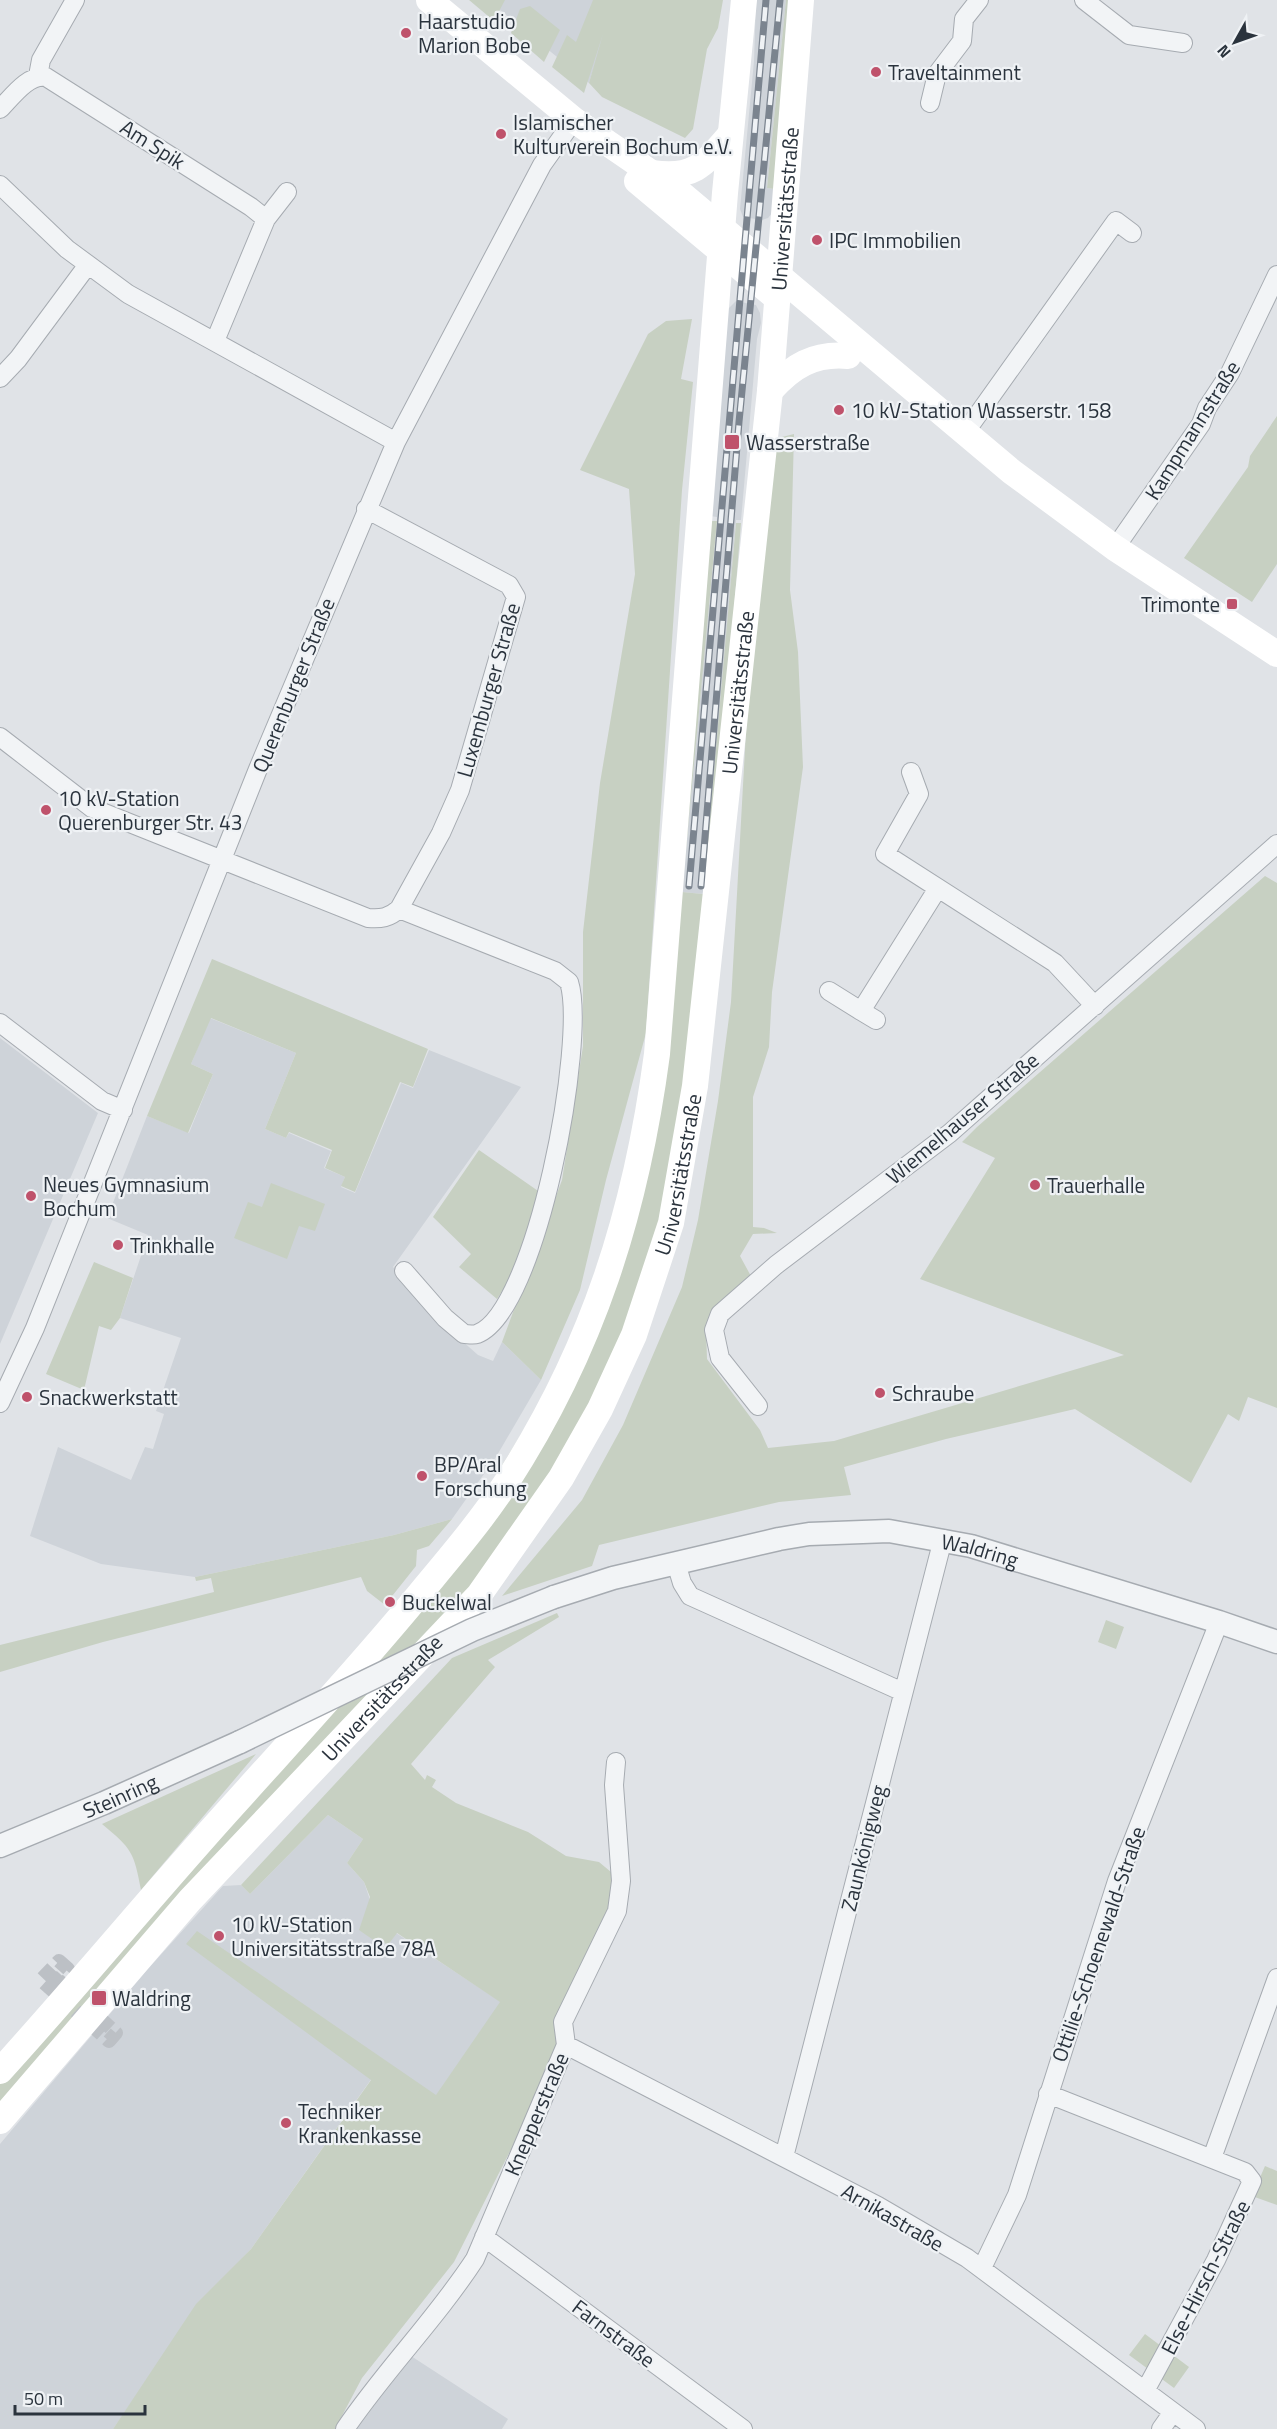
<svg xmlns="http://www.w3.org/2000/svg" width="1277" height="2429" font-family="'Titillium Web',sans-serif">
	<rect width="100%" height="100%" fill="#e0e3e7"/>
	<!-- built -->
	<path fill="#ced3d9" d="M488 0H615L589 83 524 30Z
		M756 0H786L767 188 774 189 772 213 768 218 762 220 743 217 740 209 754 61Z
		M736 301 756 305 760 313 761 323 757 339 741 520H736L704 894 682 892 717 521V517L710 516 726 322 728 309Z
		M210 1018 296 1053 265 1129 286 1138 289 1133 331 1151 324 1168 345 1177 341 1187 355 1193 401 1083 413 1088 429 1050 521 1087 393 1267 442 1323 478 1355 493 1361 502 1342 541 1380 496 1457 452 1519 394 1535 195 1577 101 1564 30 1536 58 1447 131 1480 145 1447 153 1449 164 1414 156 1411 181 1338 120 1318 148 1235 107 1218 147 1116 189 1133 213 1074 191 1064Z
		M0 1038 98 1113 0 1344Z
		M328 1815 363 1839 347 1863 364 1882 384 1942 388 1945 396 1933 501 2002 436 2096 384 2061 251 2249 198 2305 113 2429H0V2144L147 1970 223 1886 241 1885 250 1894Z
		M411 2356 508 2419 502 2429H355L377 2396Z"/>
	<!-- green -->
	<path fill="#c7d0c2" d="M469 0H505L494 21Z
		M593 0H723L718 28 707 49 693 129 685 138 602 97 589 83 603 34 584 93 552 67 567 35 576 42Z
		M786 0H789L774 189 767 188Z
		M530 6 560 30 544 62 511 33 520 9Z
		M692 319 681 379 693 382 682 490 646 1033 606 1180 580 1290 541 1380 502 1342 562 1180 583 1046V932L600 783 635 574 629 489 580 470 648 334 666 321Z
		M1277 416V564L1252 602 1184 558 1248 467 1250 456Z
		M794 434 790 590 798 652 803 767 772 992 769 1047 753 1097V1227L764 1228 777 1233 753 1234 740 1256 752 1278 714 1311 706 1326 707 1359 760 1430 768 1448 834 1441 1124 1355 920 1279 995 1158 962 1142 977 1127 1265 876 1277 883V1408L1248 1397 1239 1421 1228 1414 1191 1483 1075 1409 946 1439 844 1467 851 1495 779 1502 599 1545 592 1566 502 1596 582 1500 623 1425 682 1287 698 1220 718 1101 731 1002 750 659 774 439Z
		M709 521H717L682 892 703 894 736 523H741L732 634 679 1130 649 1266 585 1421 478 1578 0 2107V2084L401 1630 618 1276Z
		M212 959 428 1049 413 1087 400 1082 355 1192 341 1186 345 1177 325 1168 332 1150 289 1132 286 1138 265 1129 296 1053 211 1018 191 1064 213 1074 188 1133 147 1116Z
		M479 1150 541 1193 517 1268 497 1299 459 1267 471 1254 433 1217Z
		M271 1183 325 1204 315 1231 299 1226 287 1259 234 1238 248 1202 262 1207Z
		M94 1262 133 1278 120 1318 111 1330 99 1326 84 1390 46 1374Z
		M452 1519 429 1546 417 1550 416 1566 385 1605 367 1591 361 1577 103 1642 0 1672V1645L214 1592 211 1578 196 1581 195 1577 394 1535Z
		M557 1613 559 1617 488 1660 495 1667 411 1764 425 1780 427 1775 436 1780 432 1787 456 1803 528 1832 566 1856 599 1862 611 1872 612 1901 561 2022 551 2067 536 2100 454 2262 362 2378 335 2429H113L196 2304 251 2249 371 2080 186 1944 197 1931 436 2095 500 2002 397 1933 388 1945 385 1943 382 1946 359 1930 370 1897 364 1882 347 1863 363 1839 328 1815 250 1894 241 1885 452 1658Z
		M1106 1620 1124 1627 1116 1649 1098 1642Z
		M256 1754 141 1890C134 1852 132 1849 102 1824Z
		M1265 2166 1277 2171V2205L1252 2196Z
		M1145 2334 1189 2367 1174 2388 1129 2355Z"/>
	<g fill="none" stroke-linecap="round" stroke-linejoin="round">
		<!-- pedestrian-tunnel -->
		<path stroke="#bcc0c5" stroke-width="14" stroke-dasharray="14 7" stroke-linecap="butt" d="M59 1961 68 1969 58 1980 116 2033 109 2041 41 1980Z"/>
		<defs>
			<path id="minor" d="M1084 0 1129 35 1183 43
				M38 76 41 60 75 0
				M930 103 937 74 962 41 964 19 979 0
				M0 109C12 97 28 74 46 77L251 207 266 219 215 341
				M0 185 67 249 128 294 396 442
				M266 219 287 192
				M0 378 18 359 87 266
				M964 434 1116 221 1132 233
				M1115 548 1201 424 1207 408 1230 373 1277 275
				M0 737 92 808 368 918C381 919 389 918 399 909L441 833 460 790 516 597 509 585 366 509
				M911 772 919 794 885 854 1055 963 1095 1006
				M399 909 555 971 569 982C587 1038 537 1312 477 1334 474 1335 467 1334 464 1334L445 1318 404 1271
				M829 991 861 1011
				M876 1020 861 1011 938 888
				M0 1023 102 1101 123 1110
				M0 1403 35 1328 258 769 396 442 542 165 574 120
				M758 1406 720 1358 714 1330 720 1314 776 1265 950 1133 1277 844
				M676 1563 682 1583 690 1596 903 1692
				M566 2045 878 2206 967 2258 1196 2429
				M1048 2094 1245 2172 1252 2181 1216 2260 1145 2391
				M784 2157 943 1539
				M1212 2158 1277 1978
				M484 2237 743 2429
				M982 2268 1017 2195 1117 1881 1219 1622
				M345 2429C385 2370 436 2319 475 2259L566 2045 563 2022 617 1911 621 1881 614 1785 616 1762
				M1161 2429 1173 2412"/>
			<g id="tertiary">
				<path id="s1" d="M554 1597 613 1578 779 1539 809 1534 889 1531 971 1546 1219 1622 1277 1642"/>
				<path id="s2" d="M0 1846 104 1803 240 1742"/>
			</g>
		</defs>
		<!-- minor casing -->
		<use href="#minor" stroke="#a6abb1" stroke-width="20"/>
		<!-- tertiary casing -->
		<use href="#tertiary" stroke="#a6abb1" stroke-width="25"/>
		<!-- minor -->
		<use href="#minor" stroke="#f2f4f6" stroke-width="18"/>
		<!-- tertiary -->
		<use href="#tertiary" stroke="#f2f4f6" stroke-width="22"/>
		<!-- secondary -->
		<g stroke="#fff" stroke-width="26">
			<path d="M429 0 574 120 679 192 1012 472 1115 548 1277 654"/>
			<path d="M653 173C693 179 704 165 729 136"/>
			<path d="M637 181 772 294"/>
			<path d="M770 391C792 366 814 353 848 356"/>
			<path d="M0 2071C81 1982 157 1889 238 1800 300 1731 363 1663 422 1591 451 1556 481 1521 506 1483 593 1349 636 1212 657 1054L725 193 744 0"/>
			<path id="s3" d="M0 2121 190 1900 479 1595 561 1478 600 1409 634 1335 671 1223 695 1086 770 391 801 0"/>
		</g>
		<defs>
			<path id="rail" d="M689 886 766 0
				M701 886 739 422 780 0"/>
		</defs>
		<!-- rail casing -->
		<use href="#rail" stroke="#7b848f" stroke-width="7"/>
		<!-- rail -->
		<use href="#rail" stroke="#eff2f5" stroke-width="4.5" stroke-dasharray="14" stroke-linecap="butt"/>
		<defs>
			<path id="tertiary-bridge" d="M240 1742 472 1630 554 1597"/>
		</defs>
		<!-- tertiary-bridge casing -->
		<use href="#tertiary-bridge" stroke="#a6abb1" stroke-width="25" stroke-linecap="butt"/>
		<!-- tertiary-bridge -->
		<use href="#tertiary-bridge" stroke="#f2f4f6" stroke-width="22"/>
	</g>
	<!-- markers -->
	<g fill="#bf526b" stroke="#eff2f5" stroke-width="2">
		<circle cx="406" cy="33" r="6"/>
		<circle cx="876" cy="72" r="6"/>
		<circle cx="501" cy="134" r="6"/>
		<circle cx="817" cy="240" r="6"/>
		<circle cx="839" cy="410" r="6"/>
		<rect x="724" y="434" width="16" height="16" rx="3"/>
		<rect x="1226" y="598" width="12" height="12" rx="3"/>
		<circle cx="46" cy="810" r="6"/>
		<circle cx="1035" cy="1185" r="6"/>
		<circle cx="31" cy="1196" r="6"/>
		<circle cx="118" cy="1245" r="6"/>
		<circle cx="880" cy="1393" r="6"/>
		<circle cx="27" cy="1397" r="6"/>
		<circle cx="422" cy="1476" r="6"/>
		<circle cx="390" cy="1602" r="6"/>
		<circle cx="219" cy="1936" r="6"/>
		<rect x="91" y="1990" width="16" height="16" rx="3"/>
		<circle cx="286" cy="2123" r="6"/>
	</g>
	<g text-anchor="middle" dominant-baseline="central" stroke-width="4.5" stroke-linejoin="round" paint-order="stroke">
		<!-- poi labels -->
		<g font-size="21" fill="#2a333d" stroke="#eff2f5" text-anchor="start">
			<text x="418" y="21">Haarstudio<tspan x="418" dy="24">Marion Bobe</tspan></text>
			<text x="888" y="72">Traveltainment</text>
			<text x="513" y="122">Islamischer<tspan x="513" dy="24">Kulturverein Bochum e.V.</tspan></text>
			<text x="829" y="240">IPC Immobilien</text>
			<text x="851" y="410">10 kV-Station Wasserstr. 158</text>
			<text x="746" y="442">Wasserstraße</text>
			<text x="1220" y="604" text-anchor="end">Trimonte</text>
			<text x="58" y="798">10 kV-Station<tspan x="58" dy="24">Querenburger Str. 43</tspan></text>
			<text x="43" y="1184">Neues Gymnasium<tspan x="43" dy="24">Bochum</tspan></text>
			<text x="1047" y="1185">Trauerhalle</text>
			<text x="130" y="1245">Trinkhalle</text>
			<text x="892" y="1393">Schraube</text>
			<text x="39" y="1397">Snackwerkstatt</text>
			<text x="434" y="1464">BP/Aral<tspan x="434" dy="24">Forschung</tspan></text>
			<text x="402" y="1602">Buckelwal</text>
			<text x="231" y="1924">10 kV-Station<tspan x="231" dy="24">Universitätsstraße 78A</tspan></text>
			<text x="112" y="1998">Waldring</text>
			<text x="298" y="2111">Techniker<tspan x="298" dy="24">Krankenkasse</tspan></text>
		</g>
		<!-- street labels -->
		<g font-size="21" fill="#2a333d" stroke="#eff2f5">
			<text transform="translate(153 144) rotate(33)">Am Spik</text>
			<text stroke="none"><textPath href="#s3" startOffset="2154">Universitätsstraße</textPath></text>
			<text transform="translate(1192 430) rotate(-58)">Kampmannstraße</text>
			<text transform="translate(293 685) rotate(-68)">Querenburger Straße</text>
			<text transform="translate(488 690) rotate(-74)">Luxemburger Straße</text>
			<text stroke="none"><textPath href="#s3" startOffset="1668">Universitätsstraße</textPath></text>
			<text transform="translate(962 1118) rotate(-40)">Wiemelhauser Straße</text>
			<text stroke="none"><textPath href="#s3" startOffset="1182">Universitätsstraße</textPath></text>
			<text stroke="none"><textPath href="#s1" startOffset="436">Waldring</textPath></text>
			<text stroke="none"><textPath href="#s3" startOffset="570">Universitätsstraße</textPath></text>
			<text stroke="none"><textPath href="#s2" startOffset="130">Steinring</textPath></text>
			<text transform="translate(863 1848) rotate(-76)">Zaunkönigweg</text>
			<text transform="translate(1098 1944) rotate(-71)">Ottilie-Schoenewald-Straße</text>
			<text transform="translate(536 2114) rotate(-67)">Knepperstraße</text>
			<text transform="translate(893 2217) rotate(30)">Arnikastraße</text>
			<text transform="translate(1205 2277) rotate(-63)">Else-Hirsch-Straße</text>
			<text transform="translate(614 2333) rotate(37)">Farnstraße</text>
		</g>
	</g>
	<!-- north arrow -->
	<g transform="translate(1235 42) rotate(230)" stroke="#eff2f5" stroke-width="4.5" paint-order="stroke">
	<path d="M0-4.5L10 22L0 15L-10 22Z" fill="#2a333d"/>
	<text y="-9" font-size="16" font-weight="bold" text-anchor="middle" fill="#2a333d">N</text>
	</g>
	<!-- scale -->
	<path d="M15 2405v9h130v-9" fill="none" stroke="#2a333d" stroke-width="3"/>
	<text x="24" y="2405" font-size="18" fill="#2a333d" stroke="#eff2f5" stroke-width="4.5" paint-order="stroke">50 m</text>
</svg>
